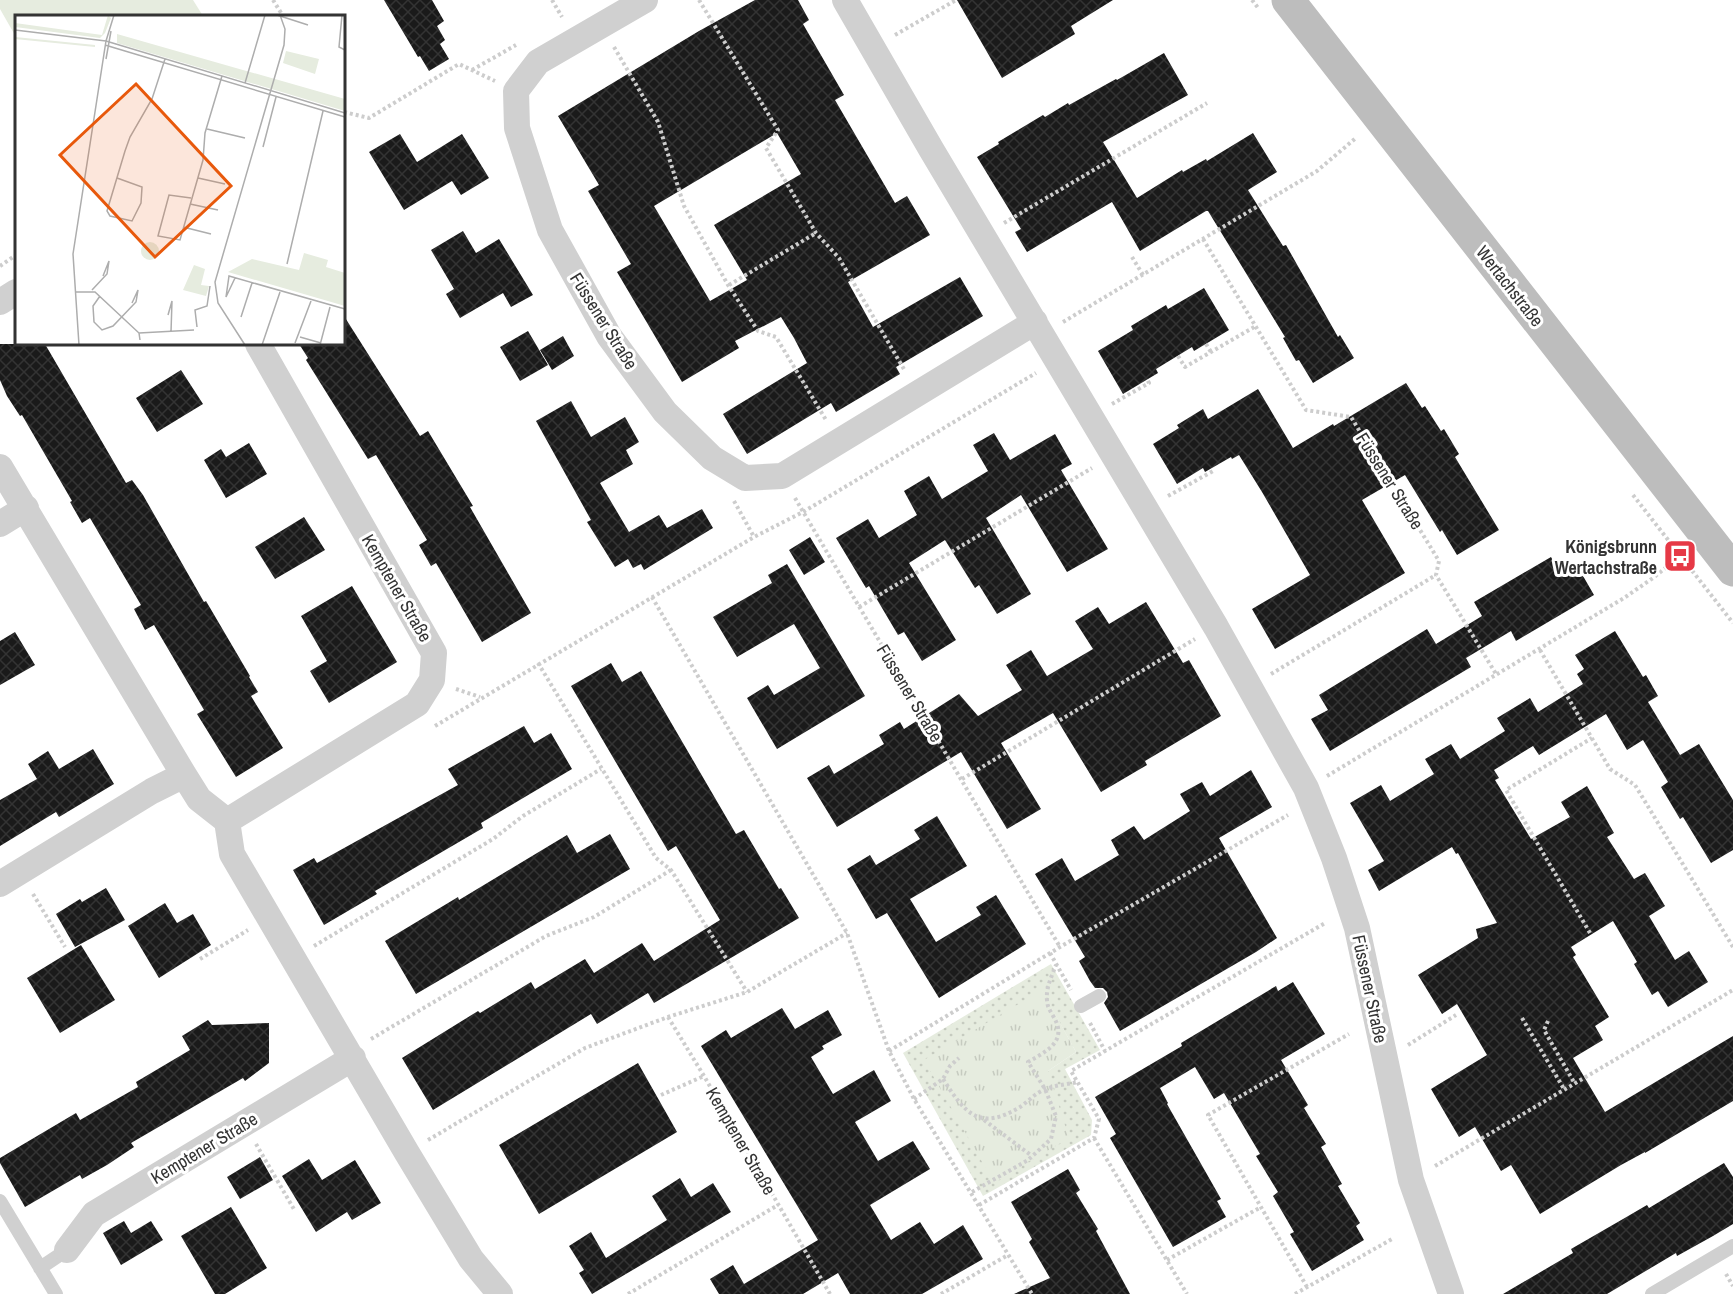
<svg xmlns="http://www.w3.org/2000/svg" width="1733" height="1294" font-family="'Archivo Narrow',sans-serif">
	<defs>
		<pattern id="grass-dots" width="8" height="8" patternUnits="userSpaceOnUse" patternTransform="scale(1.5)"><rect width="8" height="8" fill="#e6ecdf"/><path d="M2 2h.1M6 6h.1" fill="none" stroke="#c6cbc0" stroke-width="1.8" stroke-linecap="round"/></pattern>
		<pattern id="park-tufts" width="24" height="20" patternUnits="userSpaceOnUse" patternTransform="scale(1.5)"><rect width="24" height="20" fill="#e6ecdf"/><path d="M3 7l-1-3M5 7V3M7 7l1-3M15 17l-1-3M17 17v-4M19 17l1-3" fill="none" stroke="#c6cbc0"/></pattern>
		<pattern id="building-cross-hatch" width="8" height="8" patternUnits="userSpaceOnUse" patternTransform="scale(1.5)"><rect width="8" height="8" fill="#1a1a1a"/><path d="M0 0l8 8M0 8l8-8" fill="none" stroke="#333"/></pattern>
	</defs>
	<rect width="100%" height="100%" fill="#fff"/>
	<!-- grass -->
	<path fill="url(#grass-dots)" fill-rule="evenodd" d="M1051 964 1100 1050 1065 1069 1092 1120 1091 1135 983 1196 903 1053ZM1042 991 1076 1052 1048 1071Z"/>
	<!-- park -->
	<path fill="url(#park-tufts)" d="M1042 990 1076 1052 1048 1071 1069 1138 994 1183 924 1060Z"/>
	<!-- pitch -->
	<path fill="#e6ecdf" d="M0 0H193L203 16H16V37L0 9Z"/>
	<!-- building -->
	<path fill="url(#building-cross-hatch)" fill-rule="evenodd" d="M384 0H432L444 21 437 26 445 40 440 44 449 59 429 71 420 56 418 57Z
		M755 0H798L809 20 803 24 844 95 835 100 895 203 907 196 930 235 848 282 873 327 960 277 983 316 896 367 900 374 836 412 831 403 747 454 723 414 807 363 794 338 781 317 735 341 739 348 682 382 617 272 631 264 588 191 599 185 558 116 699 31ZM777 133 801 174 714 225 747 280 710 301 654 206Z
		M957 0H1113L1071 26 1075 34 1002 78Z
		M1164 53 1188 95 1103 142 1137 198 1182 170 1183 172 1206 159 1207 161 1253 133 1277 172 1248 190 1283 246 1286 245 1338 337 1340 335 1354 358 1313 383 1299 360 1296 361 1283 338 1285 337 1208 211H1206L1140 251 1112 202 1027 252 1015 232 1021 229 977 157 999 144 998 142 1043 115 1045 117 1068 103 1069 105 1116 79 1117 80Z
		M400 134 417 162 462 134 489 178 461 195 452 181 404 210 369 152Z
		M463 231 476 253 499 239 533 295 511 307 503 293 460 318 446 294 454 289 431 250Z
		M1204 288 1229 330 1194 351 1192 347 1156 369 1158 373 1123 394 1098 351 1133 330 1131 326 1166 305 1168 309Z
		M344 316 420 436 428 431 473 506 470 507 531 613 482 642 436 563 431 566 419 545 427 540 376 455 368 459 306 360 308 358 299 344H344Z
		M528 331 548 365 520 381 500 347Z
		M563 336 574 356 552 370 540 350Z
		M0 344H45L126 483 132 480 143 495 204 602 206 601 250 676 249 677 258 692 251 696 283 748 236 777 197 714 204 710 154 625 145 630 134 609 141 605 90 518 82 523 70 502 72 501 22 415 20 416 7 396 0 380Z
		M181 370 203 404 157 432 136 398Z
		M1406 383 1422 408 1425 406 1441 431 1444 429 1459 454 1455 457 1499 530 1457 555 1442 530 1440 532 1405 475 1362 500 1405 573 1275 649 1252 609 1310 575 1262 492 1239 455 1232 459 1231 457 1205 472 1203 468 1177 484 1153 444 1179 428 1177 425 1203 409 1208 419 1258 389 1293 448 1333 424 1334 426Z
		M571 401 591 437 625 417 639 442 626 450 633 464 600 483 629 532 659 515 667 528 702 509 713 528 644 570 641 564 633 568 628 559 615 567 587 522 591 520 536 421Z
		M994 433 1010 460 1055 434 1072 464 1061 470 1108 549 1067 572 1021 495 986 518 1031 594 997 614 979 585 975 588 945 540 909 563 956 640 922 661 904 632 898 635 869 586 866 588 836 538 868 519 879 538 917 515 904 491 929 476 942 499 988 471 973 445Z
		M249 443 267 474 226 498 204 460 221 449 226 457Z
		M304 517 325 550 275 579 255 547Z
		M810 537 825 562 804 575 789 550Z
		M1551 557 1559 572 1575 562 1594 595 1516 641 1511 631 1466 658 1471 667 1330 751 1311 719 1328 710 1319 695 1427 629 1436 644 1482 616 1474 602Z
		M787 564 865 696 777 749 747 698 768 685 774 695 820 668 794 624 737 657 713 617 772 583 768 575Z
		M352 586 397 662 329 703 310 671 327 661 301 616Z
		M1146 602 1183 663 1189 660 1221 716 1145 761 1147 765 1101 792 1053 713 1001 743 1041 809 1007 829 961 752 837 827 807 778 829 765 834 774 884 744 879 735 900 722 904 729 959 694 978 716 1022 690 1006 665 1031 650 1047 676 1093 649 1075 621 1098 607 1109 624Z
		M1615 631 1643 677 1646 675 1658 696 1648 702 1680 755 1699 744 1733 800V850L1711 863 1683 817 1680 819 1661 787 1668 782 1643 740 1627 750 1606 714 1539 755 1533 746 1494 770 1499 778 1495 780 1531 839 1570 817 1561 802 1587 786 1614 833 1607 837 1634 879 1645 873 1665 906 1649 916 1675 960 1689 951 1708 982 1668 1007 1658 991 1652 995 1634 964 1637 962 1613 921 1571 947 1576 955 1573 957 1609 1017 1595 1026 1603 1040 1573 1058 1605 1112 1733 1036V1101L1645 1153V1152L1621 1165 1540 1214 1511 1165 1501 1171 1475 1127 1459 1137 1431 1089 1487 1055 1457 1004 1442 1014 1418 975 1478 938 1476 929 1497 923 1458 853 1456 854 1452 847 1379 891 1368 870 1384 861 1350 803 1381 785 1390 801 1434 774 1425 759 1451 744 1460 759 1505 731 1497 718 1530 698 1538 712 1583 684 1577 674 1584 669 1575 655Z
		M15 632 35 665 0 685V641Z
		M611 663 622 682 641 671 736 834 744 830 779 889 781 888 799 918 654 1003 648 993 597 1024 591 1014 433 1110 402 1058 478 1011 480 1013 531 982 535 989 585 959 594 973 642 943 654 961 720 920 676 846 668 851 571 686Z
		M524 726 534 743 551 733 572 769 481 823 483 828 375 891 377 894 324 925 293 870 314 858 317 863 458 785 448 769Z
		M93 749 114 784 59 817 56 812 0 846V800L37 779 28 764 48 751 59 769Z
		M1251 770 1272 807 1219 838 1277 938 1256 952 1120 1031 1104 1003 1108 997 1107 992 1103 988H1095L1090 981 1079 961 1085 957 1035 874 1062 858 1075 881 1119 855 1111 840 1134 826 1144 840 1190 811 1180 794 1202 782 1210 796Z
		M937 816 967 866 910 899 936 942 981 915 976 907 996 895 1026 944 939 998 887 913 876 919 847 869 870 855 876 865 920 839 914 830Z
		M610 834 630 869 416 994 385 941 458 897 459 900 567 835 577 853Z
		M106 888 125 920 75 947 56 914 80 899 82 902Z
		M165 903 177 923 193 914 211 945 159 978 128 926Z
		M81 945 115 1000 60 1033 27 978Z
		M1293 982 1325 1034 1281 1060 1308 1105 1304 1108 1326 1144 1321 1147 1342 1184 1338 1186 1360 1223 1356 1226 1364 1240 1312 1271 1290 1234 1294 1232 1273 1196 1278 1192 1256 1156 1260 1154 1224 1093 1214 1099 1195 1067 1160 1088 1168 1103 1167 1104 1221 1199 1217 1201 1226 1217 1173 1247 1110 1138 1116 1134 1095 1097 1182 1046 1181 1043 1276 986 1278 991Z
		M782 1008 795 1029 828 1010 842 1035 822 1046 824 1049 811 1057 833 1094 874 1070 891 1101 855 1122 878 1161 913 1141 930 1169 870 1205 891 1240 920 1222 934 1244 963 1225 983 1259 922 1294H850L838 1273 803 1294H719L710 1279 733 1265 744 1284 818 1240 701 1046 726 1030 731 1038Z
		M208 1020 212 1025 269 1023V1063L245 1081 243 1078 131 1143 134 1147 107 1165 82 1179 80 1175 25 1207 0 1163V1158L76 1113 80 1120 138 1087 136 1082 190 1050 182 1036Z
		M638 1063 677 1132 539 1214 499 1145Z
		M260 1157 273 1180 240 1199 227 1177Z
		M309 1159 322 1180 355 1160 381 1203 352 1220 347 1212 316 1232 282 1176Z
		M1724 1163 1733 1177V1224L1713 1236 1677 1256 1676 1253 1607 1294H1503L1573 1253 1571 1249 1623 1219 1647 1205 1649 1208Z
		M1068 1169 1080 1190 1076 1193 1098 1229 1096 1231 1130 1294H1014L1050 1278 1029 1242 1032 1239 1011 1202Z
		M680 1178 691 1197 713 1183 731 1212 592 1294 579 1273 584 1270 569 1246 591 1232 606 1258 667 1220 652 1196Z
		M231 1207 267 1268 225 1294H215L181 1236Z
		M124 1221 131 1233 151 1221 163 1240 121 1265 103 1233Z"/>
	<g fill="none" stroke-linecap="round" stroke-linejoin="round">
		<!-- path -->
		<path stroke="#cdcdcd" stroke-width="4" stroke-dasharray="3 3" stroke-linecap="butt" d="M273 0 283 16
			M552 0 562 17
			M699 0 778 130 766 148 816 233 839 258 905 371
			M1252 0 1259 9
			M895 35 956 0
			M614 47 658 122 684 206 728 285 758 331 776 337 826 420
			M472 70 516 45
			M344 112 369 118 459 64 495 81
			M1004 223 1207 103
			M1203 239 1306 410 1351 417 1439 561 1436 575 1496 674
			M1132 257 1143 275
			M0 266 16 255
			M729 285 816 233
			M1063 322 1317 171 1357 137
			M1206 344 1211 352
			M1178 356 1185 367 1256 326
			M1112 404 1149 383 1147 379
			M1633 495 1733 623
			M1168 496 1215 470
			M795 498 1060 947
			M734 501 754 537
			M652 597 847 933 889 1051 914 1099 1032 1294
			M859 607 1092 468
			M1540 650 1610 769 1635 785 1733 947
			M538 663 656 858 671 870 747 992
			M1271 674 1436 575
			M456 689 480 697
			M435 726 754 537 803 512 1036 373
			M1327 776 1624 598 1653 578 1680 556
			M962 779 1195 639
			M33 894 65 947
			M1590 933 1506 790 1592 738
			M314 946 493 839 523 816 601 769
			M1050 953 1071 990
			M200 959 248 930
			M668 1017 704 1076 830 1294
			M1522 1018 1564 1089
			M1548 1021 1544 1030 1575 1084
			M1090 1023 1105 1051 1325 923
			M371 1039 546 936 594 917 671 870
			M1408 1045 1456 1015
			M889 1051 1060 947 1288 815
			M943 1079C965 1113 979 1132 1020 1107 1028 1102 1036 1092 1046 1089 1056 1085 1068 1084 1078 1082
			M661 1095 704 1076
			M914 1099 943 1079 950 1066 959 1058
			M984 1120 1032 1156
			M1094 1138 1187 1294
			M428 1140 585 1048 668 1017 747 992 847 933
			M256 1144 295 1211
			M1435 1166 1733 990
			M972 1192 1028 1160 1051 1139 1056 1116 1045 1089 1028 1062C1043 1053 1064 1044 1057 1024 1055 1018 1050 1012 1048 1006 1044 991 1051 978 1056 965
			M979 1205 1094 1138 1099 1119 1071 1071 1105 1051
			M1167 1260 1261 1207
			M1726 1274 1733 1286
			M1307 1287 1208 1115 1349 1034
			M628 1294 778 1205
			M941 1294 1008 1255
			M1295 1294 1392 1239"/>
		<!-- lane -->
		<path stroke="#d0d0d0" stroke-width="14" d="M1081 1006 1099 996
			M0 1201 56 1294
			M40 1268 67 1250
			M1652 1294 1733 1246"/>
		<!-- street -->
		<path stroke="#d0d0d0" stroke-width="26" d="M645 0 538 62 516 91 517 128 550 230 609 336 665 412 712 458 745 478 782 476 1035 322
			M845 0 931 149 1216 627 1306 788 1334 858 1357 928 1411 1180 1451 1294
			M0 302 16 292
			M0 467 184 775 199 799 227 821 232 854 407 1153 471 1259 500 1294
			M0 524 26 508
			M227 821 417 704 432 680 434 653 258 344
			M0 884 152 791 184 775
			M67 1250 94 1214 353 1058"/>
		<!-- secondary -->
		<path stroke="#bdbdbd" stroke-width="33" d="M1288 0 1733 570"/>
	</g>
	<!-- icons -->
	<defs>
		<symbol id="bus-square" viewBox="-11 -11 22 22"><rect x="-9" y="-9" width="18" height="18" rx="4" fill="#e63946" stroke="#fff"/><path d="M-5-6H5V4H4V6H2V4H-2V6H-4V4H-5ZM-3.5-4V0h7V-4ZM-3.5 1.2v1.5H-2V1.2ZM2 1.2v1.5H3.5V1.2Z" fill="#fff"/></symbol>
	</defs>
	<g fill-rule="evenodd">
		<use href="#bus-square" x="1661" y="537" width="38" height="38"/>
	</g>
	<g text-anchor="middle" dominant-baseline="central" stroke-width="6" stroke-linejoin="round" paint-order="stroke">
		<!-- street labels -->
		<g font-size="18" fill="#333" stroke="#fff">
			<text transform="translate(1510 286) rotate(52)">Wertachstraße</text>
			<text transform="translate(604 321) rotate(58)">Füssener Straße</text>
			<text transform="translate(1390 481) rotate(58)">Füssener Straße</text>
			<text transform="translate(397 588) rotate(60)">Kemptener Straße</text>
			<text transform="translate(910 693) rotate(59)">Füssener Straße</text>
			<text transform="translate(1370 989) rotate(78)">Füssener Straße</text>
			<text transform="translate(741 1141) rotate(60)">Kemptener Straße</text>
			<text transform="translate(204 1148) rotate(-31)">Kemptener Straße</text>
		</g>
		<!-- poi labels -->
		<g font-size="18" font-weight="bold" fill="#333" stroke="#fff" text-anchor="end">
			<text x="1657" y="546">Königsbrunn<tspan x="1657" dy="21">Wertachstraße</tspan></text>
		</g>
	</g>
	<!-- overview -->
	<g transform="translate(15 15)">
		<rect width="330" height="330" fill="#fff"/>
		<path d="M93 0 96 3 90 18 85 23 0 12V8L87 20ZM271 36 304 44 300 59 268 48ZM179 250 190 254 186 270 194 271 191 281 168 275Z" fill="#e6ecdf"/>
		<path d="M0 22 80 30V32L0 24Z" fill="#e6ecdf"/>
		<path d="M102 19 330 84V96L102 28ZM289 238 313 245 311 252 330 258V291L213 257 237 244 284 255Z" fill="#e6ecdf"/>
		<path d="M126 236a9 9 0 1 1 18 0a9 9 0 1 1-18 0Z" fill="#e6ecdf"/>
		<path fill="none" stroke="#adadad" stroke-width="1.5" d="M262 0 293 10M327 0 324 32 330 35M0 15 91 26M91 26 330 98M90 30 330 102M91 44 96 16M230 68 250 0M192 114 230 123M248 132 261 82M102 163 127 172 126 188 117 206 95 201 92 196 110 136 115 122 137 84 150 44M183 163 210 169M176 183 154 180 143 221 165 225 188 145 190 118 207 61M175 189 203 195M168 212 196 219M272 249 308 96M220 263 211 282 214 261 330 294M77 275 92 259 94 246 88 261M60 277H80L124 318 125 325M85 281 78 291 79 307 87 315 98 311 121 287 123 275 117 288M153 300 157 286 156 317M226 302 237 268M182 312 180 295 192 291 195 271M124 318 179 315M285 322 306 328M280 328 296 286M64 330 58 239 91 26 99 0M230 330 203 288 200 267 269 30 270 14 265 0M247 330 265 277M305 330 315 292"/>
		<path fill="#e8590c" fill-opacity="0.15" stroke="#e8590c" stroke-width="3" d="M121 69 216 171 140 242 45 140Z"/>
		<rect width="330" height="330" fill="none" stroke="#333" stroke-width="3"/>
	</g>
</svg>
